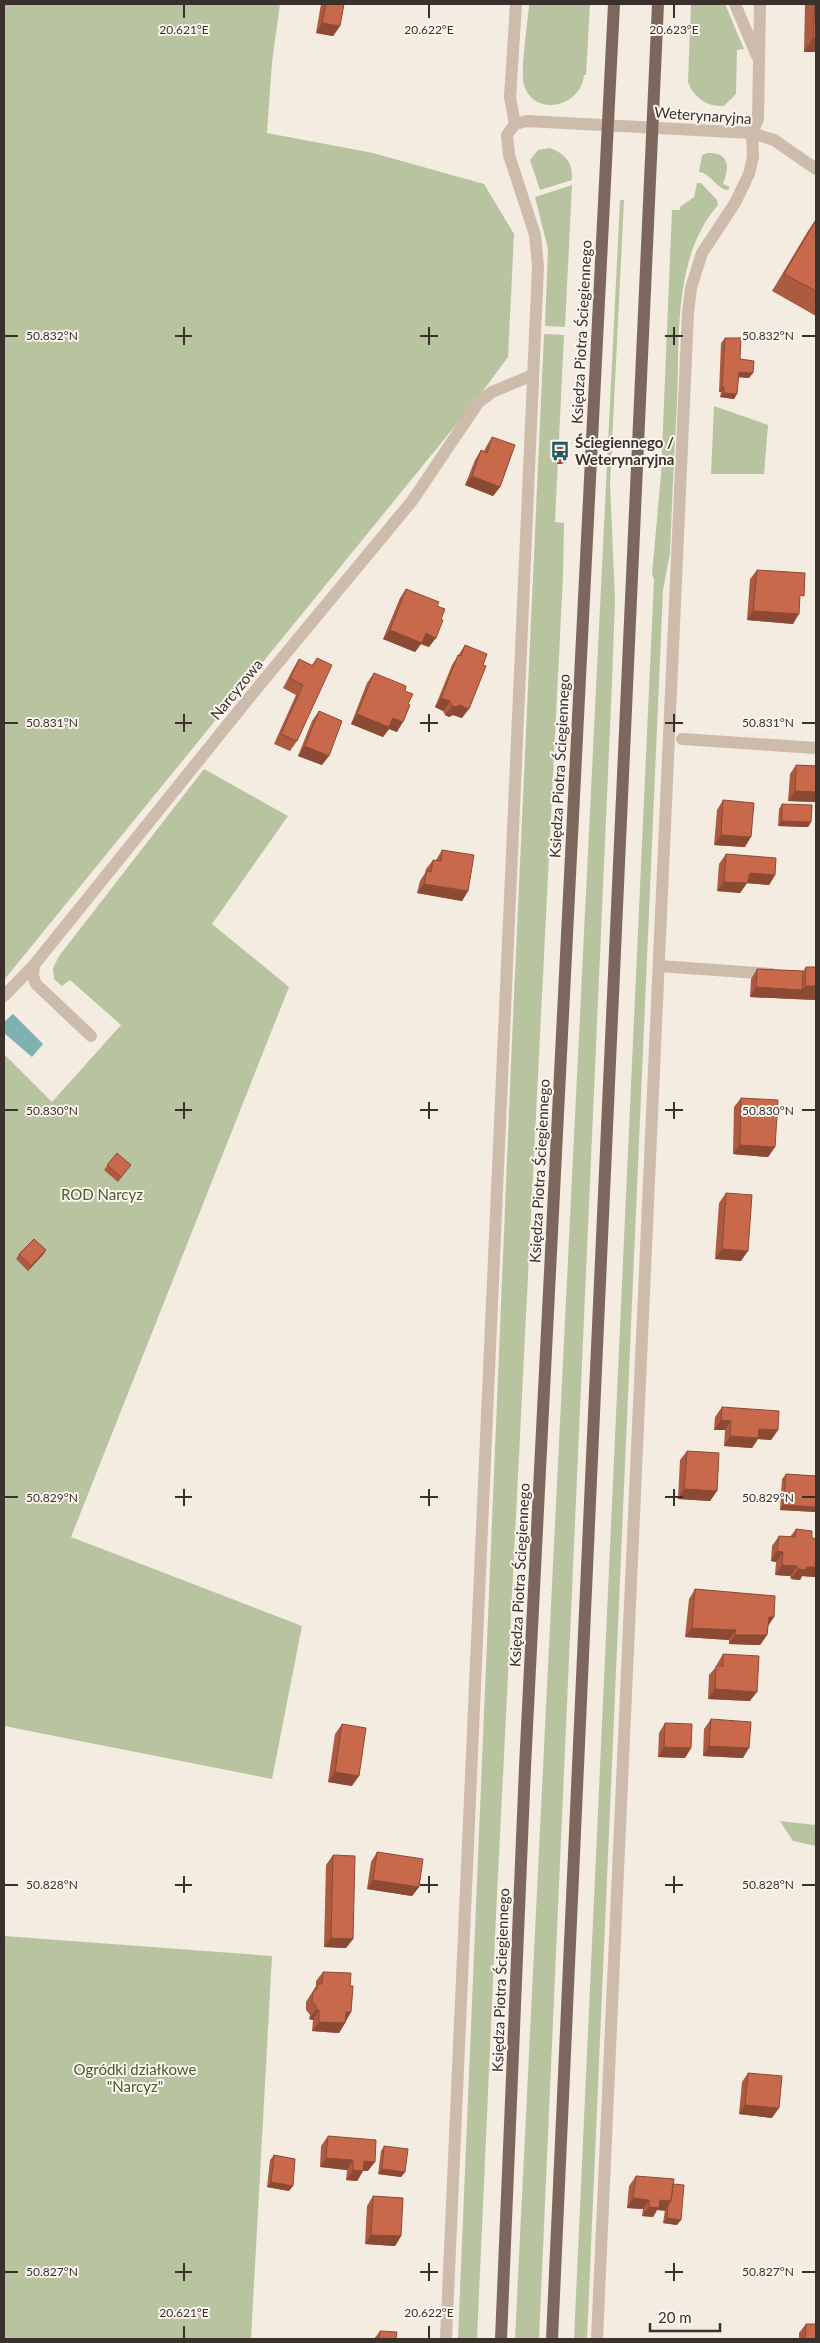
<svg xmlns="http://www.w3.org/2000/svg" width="820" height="2343" font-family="Lato,sans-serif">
	<rect width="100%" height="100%" fill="#f4ebe1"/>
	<!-- green -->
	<path fill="#b8c4a0" d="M4 4H280L272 62 267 133 373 153 484 184 514 234 508 357 477 399 4 980Z
		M529 4H590L586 75H584C581 107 534 118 524 85 520 71 528 21 529 4Z
		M691 4H725L744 49 737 50 736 94 724 106C707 107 694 98 688 82Z
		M550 148C566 154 573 163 572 180L540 190 530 160 538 150Z
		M708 153C731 153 729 168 723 184L730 187 728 190C716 189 711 173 699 172L702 155Z
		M697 183H701L717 200 718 205C672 258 680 340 677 405 674 454 672 504 670 553L663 590 587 2339H574L654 579 652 574 661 475 672 210H680V207L694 197Z
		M572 185 565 327 545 326 548 249 535 197Z
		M620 200H624L610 483 615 600 612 683 539 2339H515Z
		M544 334 564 335 555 522 564 523 563 576 496 1915 477 2339H458L512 1040Z
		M714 406 768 425 764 474H711Z
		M204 769 288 816 212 924 289 987 71 1537 302 1626 272 1779 4 1726V1054L52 1102 121 1025 70 980 62 986 54 979 53 968 59 956Z
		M780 1821 816 1825V1846L793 1841Z
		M4 1936 272 1956 251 2339H4Z"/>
	<!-- water -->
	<path fill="#7fb0b2" d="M13 1014 43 1044 32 1057 4 1033V1022Z"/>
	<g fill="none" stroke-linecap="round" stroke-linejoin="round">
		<!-- minor -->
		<path stroke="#cdbbac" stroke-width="12" d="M735 4 757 56
			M515 124 510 97 516 4
			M682 739 816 748
			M659 966 771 974
			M4 996 34 965
			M91 1036 36 984 33 976 34 965 249 698 412 501 478 403 492 392 533 375
			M446 2339 538 267 535 235 509 155 507 135 515 124 527 121 752 133 774 140 816 169
			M597 2339 688 313 691 288 702 253 735 203 749 174 753 157 752 133 758 119 760 4"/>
		<!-- major -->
		<path stroke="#7d675c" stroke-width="12" d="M501 2339 525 1767 614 4
			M552 2339 658 4"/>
	</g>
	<!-- wall -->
	<path fill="#ac5a40" d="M321 4H344L340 26 333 36 316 33Z
		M805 4H816V52H804Z
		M816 219V316L772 291 808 231Z
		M725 338 740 359 749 378 738 377 734 399 720 397 721 392H719L721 343Z
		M492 437 500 487 493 496 465 485 475 460 481 450 484 451 486 447Z
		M561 441 562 464H557V445Z
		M757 570 800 601 793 624 747 620 750 579Z
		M406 589 437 606 429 647 421 644 415 652 383 639 400 598Z
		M465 645 462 718 453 715 449 717 445 715 443 711 435 707 452 665Z
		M317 658 297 741 290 751 274 744 296 695 283 688 293 669 299 659 312 665Z
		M374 673 405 691 397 732 389 729 383 737 351 724 367 683Z
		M319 711 322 765 298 756 312 721Z
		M796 765 816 766V802L788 801 790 774Z
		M723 800 745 847 714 845 717 810Z
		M782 804 811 822 808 827 778 826 779 809Z
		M442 850 468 891 462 901 417 893 420 881 425 873 426 869 433 860H436Z
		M726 854 775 875 769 885 747 883 740 893 717 891 719 864Z
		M806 967 816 1000 750 997 751 979 757 969 803 971Z
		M741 1098 775 1147 768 1157 733 1154 734 1107Z
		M117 1153 127 1170 118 1182 104 1170Z
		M726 1193 741 1261 715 1259 719 1203Z
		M46 1250 28 1271 16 1259 19 1254Z
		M722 1407 778 1430 771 1440 758 1439 752 1448 724 1446 725 1430H714L715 1417Z
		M687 1451 717 1491 710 1501 678 1499 680 1460Z
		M786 1474 816 1476V1512L780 1510 782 1479Z
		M796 1529 812 1538 816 1539V1576L815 1577 802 1576 800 1580 791 1579 790 1576 775 1575 776 1562 771 1561 772 1546 779 1536 790 1537Z
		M695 1589 774 1617 768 1626 767 1635 760 1645 729 1644V1640L685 1637 689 1599Z
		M723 1654 750 1701 708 1699 709 1675 717 1666V1664Z
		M711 1719 743 1758 703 1756 704 1729Z
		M665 1723 691 1748 685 1758 658 1757 659 1733Z
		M342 1724 352 1786 328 1782 335 1734Z
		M377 1852 419 1887 412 1896 367 1889 371 1862Z
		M333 1855 353 1939 346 1948 324 1947 326 1865Z
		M323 1972 350 1986 351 2012 346 2021 345 2023 339 2033 312 2031 313 2020 309 2019 310 2015 306 2010V2002L316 1986V1981Z
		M748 2073 772 2118 739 2114 742 2082Z
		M328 2136 368 2171H363L357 2181 346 2180 347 2170 320 2167 321 2146Z
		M384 2146 405 2172 401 2177 378 2174 381 2151Z
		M274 2155 289 2191 267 2187 270 2160Z
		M636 2176 673 2184 677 2225 663 2223 665 2210H657L653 2217 642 2216 643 2209 627 2208 629 2186Z
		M373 2196 401 2236 395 2246 365 2244 367 2206Z
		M806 2324 816 2339H799V2333Z
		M380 2331 396 2339H374Z"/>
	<!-- shaded-wall -->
	<path fill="#8c4a34" d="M322 23 340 26 333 36 316 33Z
		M813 38H816V52H804Z
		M739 372 753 373 749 378 735 377Z
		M722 387H724L721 392H719Z
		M724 393 737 394 734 399 720 397Z
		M560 459 566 460 562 464H557Z
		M472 476 500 487 493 496 465 485Z
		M753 611 799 614 793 624 747 620Z
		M390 630 426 633 436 638 429 647 421 644 415 652 383 639Z
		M441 698 450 701 443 711 435 707Z
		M460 705 469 709 462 718 453 715 449 717 445 715 452 706Z
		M357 714 393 718 403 722 397 732 389 729 383 737 351 724Z
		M305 746 329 756 322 765 298 756Z
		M795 791 816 792V802L788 801Z
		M782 821 811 822 808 827 778 826Z
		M721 835 751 837 745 847 714 845Z
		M750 873 775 875 769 885 744 883Z
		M724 882 747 883 740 893 717 891Z
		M424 884 468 891 462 901 417 893Z
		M805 986H816V1000L750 997 756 987 802 990Z
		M740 1145 775 1147 768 1157 733 1154Z
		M722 1249 748 1251 741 1261 715 1259Z
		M46 1250 43 1255 28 1271 31 1266Z
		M721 1420 731 1421 725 1430H714Z
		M759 1429 778 1430 771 1440 758 1439 752 1448 724 1446 730 1436Z
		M684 1489 717 1491 710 1501 678 1499Z
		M783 1505 816 1507V1512L780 1510Z
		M777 1551 783 1552 776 1562 771 1561Z
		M782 1565 797 1566 790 1576 775 1575Z
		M807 1567H816V1576L815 1577 802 1576 800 1580 791 1579 798 1569Z
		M769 1617H774L767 1627Z
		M692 1628 736 1630 729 1640 685 1637Z
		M735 1635H767L760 1645 729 1644Z
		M715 1689 757 1692 750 1701 708 1699Z
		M709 1746 749 1748 743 1758 703 1756Z
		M664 1747 691 1748 685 1758 658 1757Z
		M335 1772 359 1776 352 1786 328 1782Z
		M373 1880 419 1887 412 1896 367 1889Z
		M331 1938 353 1939 346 1948 324 1947Z
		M316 2010H319L313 2020 309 2019Z
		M346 2012H351L345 2022Z
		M319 2022 345 2023 339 2033 312 2031Z
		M745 2105 779 2108 772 2118 739 2114Z
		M326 2158 353 2160 347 2170 320 2167Z
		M364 2161 375 2162 368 2171 357 2170Z
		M382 2169 405 2172 401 2177 378 2174Z
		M353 2170 363 2171 357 2181 346 2180Z
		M271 2182 293 2186 289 2191 267 2187Z
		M633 2198 649 2200 643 2209 627 2208Z
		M660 2200 671 2201 665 2211 657 2210 653 2217 642 2216 649 2207Z
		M667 2218 681 2220 677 2225 663 2223Z
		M371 2235 401 2236 395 2246 365 2244Z"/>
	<!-- building -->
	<path fill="#c8694b" stroke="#8c4a34" d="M326 4H344L340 26 322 23Z
		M815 4H816V38H813Z
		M816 220V291L784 274Z
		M725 338H741L740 359 754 361 753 373 739 372 737 394 724 393V387H722Z
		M492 437 515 445 500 487 472 476 481 450 487 453Z
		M561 441H566V460L560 459Z
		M757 570 805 573 804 596 800 595 799 614 753 611Z
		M406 589 439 602 437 606 445 609 441 619 443 620 436 638 426 633 422 643 390 630Z
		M465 645 487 654 483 665 486 666 469 709 460 705 456 707 452 706 450 701 441 698 458 655 461 656Z
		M317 658 332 665 297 741 281 734 303 685 290 678 299 659 313 666Z
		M374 673 406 686 405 691 413 694 408 704 410 705 403 722 393 718 389 727 357 714Z
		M319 711 342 721 329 756 305 746Z
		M796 765 816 766V792L795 791Z
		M723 800 754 803 751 837 721 835Z
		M782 804 812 805 811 822 782 821Z
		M442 850 474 855 468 891 424 884 427 871 431 872 433 860 441 861Z
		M726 854 776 858 775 875 750 873 747 883 724 882Z
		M806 967H816V986H805Z
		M757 969 803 971 802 990 756 987Z
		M741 1098 778 1100 775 1147 740 1145Z
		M117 1153 131 1165 121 1177 107 1165Z
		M726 1193 752 1195 748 1251 722 1249Z
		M34 1239 46 1250 31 1266 19 1254Z
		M722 1407 779 1411 778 1430 759 1429 758 1438 730 1436 731 1421 721 1420Z
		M687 1451 719 1453 717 1491 684 1489Z
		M786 1474 816 1476V1507L783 1505Z
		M796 1529 812 1531V1538L816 1539V1567H807L806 1570 798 1569 797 1566 782 1565 783 1552 777 1551 779 1536 795 1537Z
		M695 1589 775 1596 774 1617H769L767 1635H735L736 1630 692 1628Z
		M723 1654 759 1656 757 1692 715 1689 716 1666H723Z
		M711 1719 751 1722 749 1748 709 1746Z
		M665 1723 692 1724 691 1748 664 1747Z
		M342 1724 366 1728 359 1776 335 1772Z
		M377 1852 423 1859 419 1887 373 1880Z
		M333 1855 355 1856 353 1939 331 1938Z
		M323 1972 351 1973 350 1986H353L351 2012H346L345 2023 319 2022V2010H316V2006L312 2001 313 1992 317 1989V1984H322Z
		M748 2073 782 2076 779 2108 745 2105Z
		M328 2136 376 2140 375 2162 364 2161 363 2171 353 2170V2160L326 2158Z
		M384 2146 408 2149 405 2172 382 2169Z
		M274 2155 295 2159 293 2186 271 2182Z
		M636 2176 674 2179 671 2201 660 2200 659 2208 649 2207V2200L633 2198Z
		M673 2184 684 2185 681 2220 667 2218 668 2205 671 2201Z
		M373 2196 403 2198 401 2236 371 2235Z
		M806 2324H816V2339H805Z
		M380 2331 397 2332 396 2339H379Z"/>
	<!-- ticks -->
	<path fill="none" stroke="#3b302b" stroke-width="2" d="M184 5V18M429 5V18M674 5V18M184 327V345M429 327V345M674 327V345M5 336H18M175 336H192M420 336H438M665 336H683M802 336H815M184 714V732M429 714V732M674 714V732M5 723H18M175 723H192M420 723H438M665 723H683M802 723H815M184 1102V1119M429 1102V1119M674 1102V1119M5 1110H18M175 1110H192M420 1110H438M665 1110H683M802 1110H815M184 1489V1506M429 1489V1506M674 1489V1506M5 1497H18M175 1497H192M420 1497H438M665 1497H683M802 1497H815M184 1876V1893M429 1876V1893M674 1876V1893M5 1885H18M175 1885H192M420 1885H438M665 1885H683M802 1885H815M184 2263V2281M429 2263V2281M674 2263V2281M5 2272H18M175 2272H192M420 2272H438M665 2272H683M802 2272H815M184 2326V2338M429 2326V2338"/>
	<!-- icons -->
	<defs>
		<symbol id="bus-bare" viewBox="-9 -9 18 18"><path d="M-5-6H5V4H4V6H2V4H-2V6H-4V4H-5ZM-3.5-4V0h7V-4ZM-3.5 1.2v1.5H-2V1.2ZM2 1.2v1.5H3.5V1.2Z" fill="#1f5a5e" stroke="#fbf5ee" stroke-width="2.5" paint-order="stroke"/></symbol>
	</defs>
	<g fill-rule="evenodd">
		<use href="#bus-bare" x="546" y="437" width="28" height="28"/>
	</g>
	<g text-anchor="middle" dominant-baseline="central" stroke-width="4" stroke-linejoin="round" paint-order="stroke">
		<!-- street labels -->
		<g font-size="15" fill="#3b302b" stroke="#fbf5ee">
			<text transform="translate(703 115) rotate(4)">Weterynaryjna</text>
			<text transform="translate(581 332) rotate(-87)">Księdza Piotra Ściegiennego</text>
			<text transform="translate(236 689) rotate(-51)">Narcyzowa</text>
			<text transform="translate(559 766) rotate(-87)">Księdza Piotra Ściegiennego</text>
			<text transform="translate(539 1171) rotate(-87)">Księdza Piotra Ściegiennego</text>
			<text transform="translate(519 1575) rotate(-87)">Księdza Piotra Ściegiennego</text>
			<text transform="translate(500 1980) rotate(-88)">Księdza Piotra Ściegiennego</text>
		</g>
		<!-- poi labels -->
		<g font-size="15" font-weight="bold" fill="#3b302b" stroke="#fbf5ee" text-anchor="start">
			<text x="575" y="442">Ściegiennego /<tspan x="575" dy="17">Weterynaryjna</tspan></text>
		</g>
		<!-- park labels -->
		<g font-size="15" fill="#4a5a2e" stroke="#fbf5ee">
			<text x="102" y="1194">ROD Narcyz</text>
			<text x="135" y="2069">Ogródki działkowe<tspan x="135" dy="17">"Narcyz"</tspan></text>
		</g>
	</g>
	<g font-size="12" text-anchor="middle" fill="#3b302b" stroke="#fbf5ee" stroke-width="4" stroke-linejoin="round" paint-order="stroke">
		<text x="184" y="34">20.621°E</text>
		<text x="429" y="34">20.622°E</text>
		<text x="674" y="34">20.623°E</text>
		<text x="52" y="340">50.832°N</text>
		<text x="768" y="340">50.832°N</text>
		<text x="52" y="727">50.831°N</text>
		<text x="768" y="727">50.831°N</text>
		<text x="52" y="1115">50.830°N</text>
		<text x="768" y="1115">50.830°N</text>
		<text x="52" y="1502">50.829°N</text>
		<text x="768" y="1502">50.829°N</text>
		<text x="52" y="1889">50.828°N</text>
		<text x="768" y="1889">50.828°N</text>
		<text x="52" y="2276">50.827°N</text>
		<text x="768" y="2276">50.827°N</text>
		<text x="184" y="2317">20.621°E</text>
		<text x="429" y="2317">20.622°E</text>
	</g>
	<!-- border -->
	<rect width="820" height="2343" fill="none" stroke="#3b302b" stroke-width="10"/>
	<!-- scale -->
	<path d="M650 2323v8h70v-8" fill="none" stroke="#3b302b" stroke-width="2.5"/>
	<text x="658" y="2323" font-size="15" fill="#3b302b" stroke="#fbf5ee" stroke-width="4" paint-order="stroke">20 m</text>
</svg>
